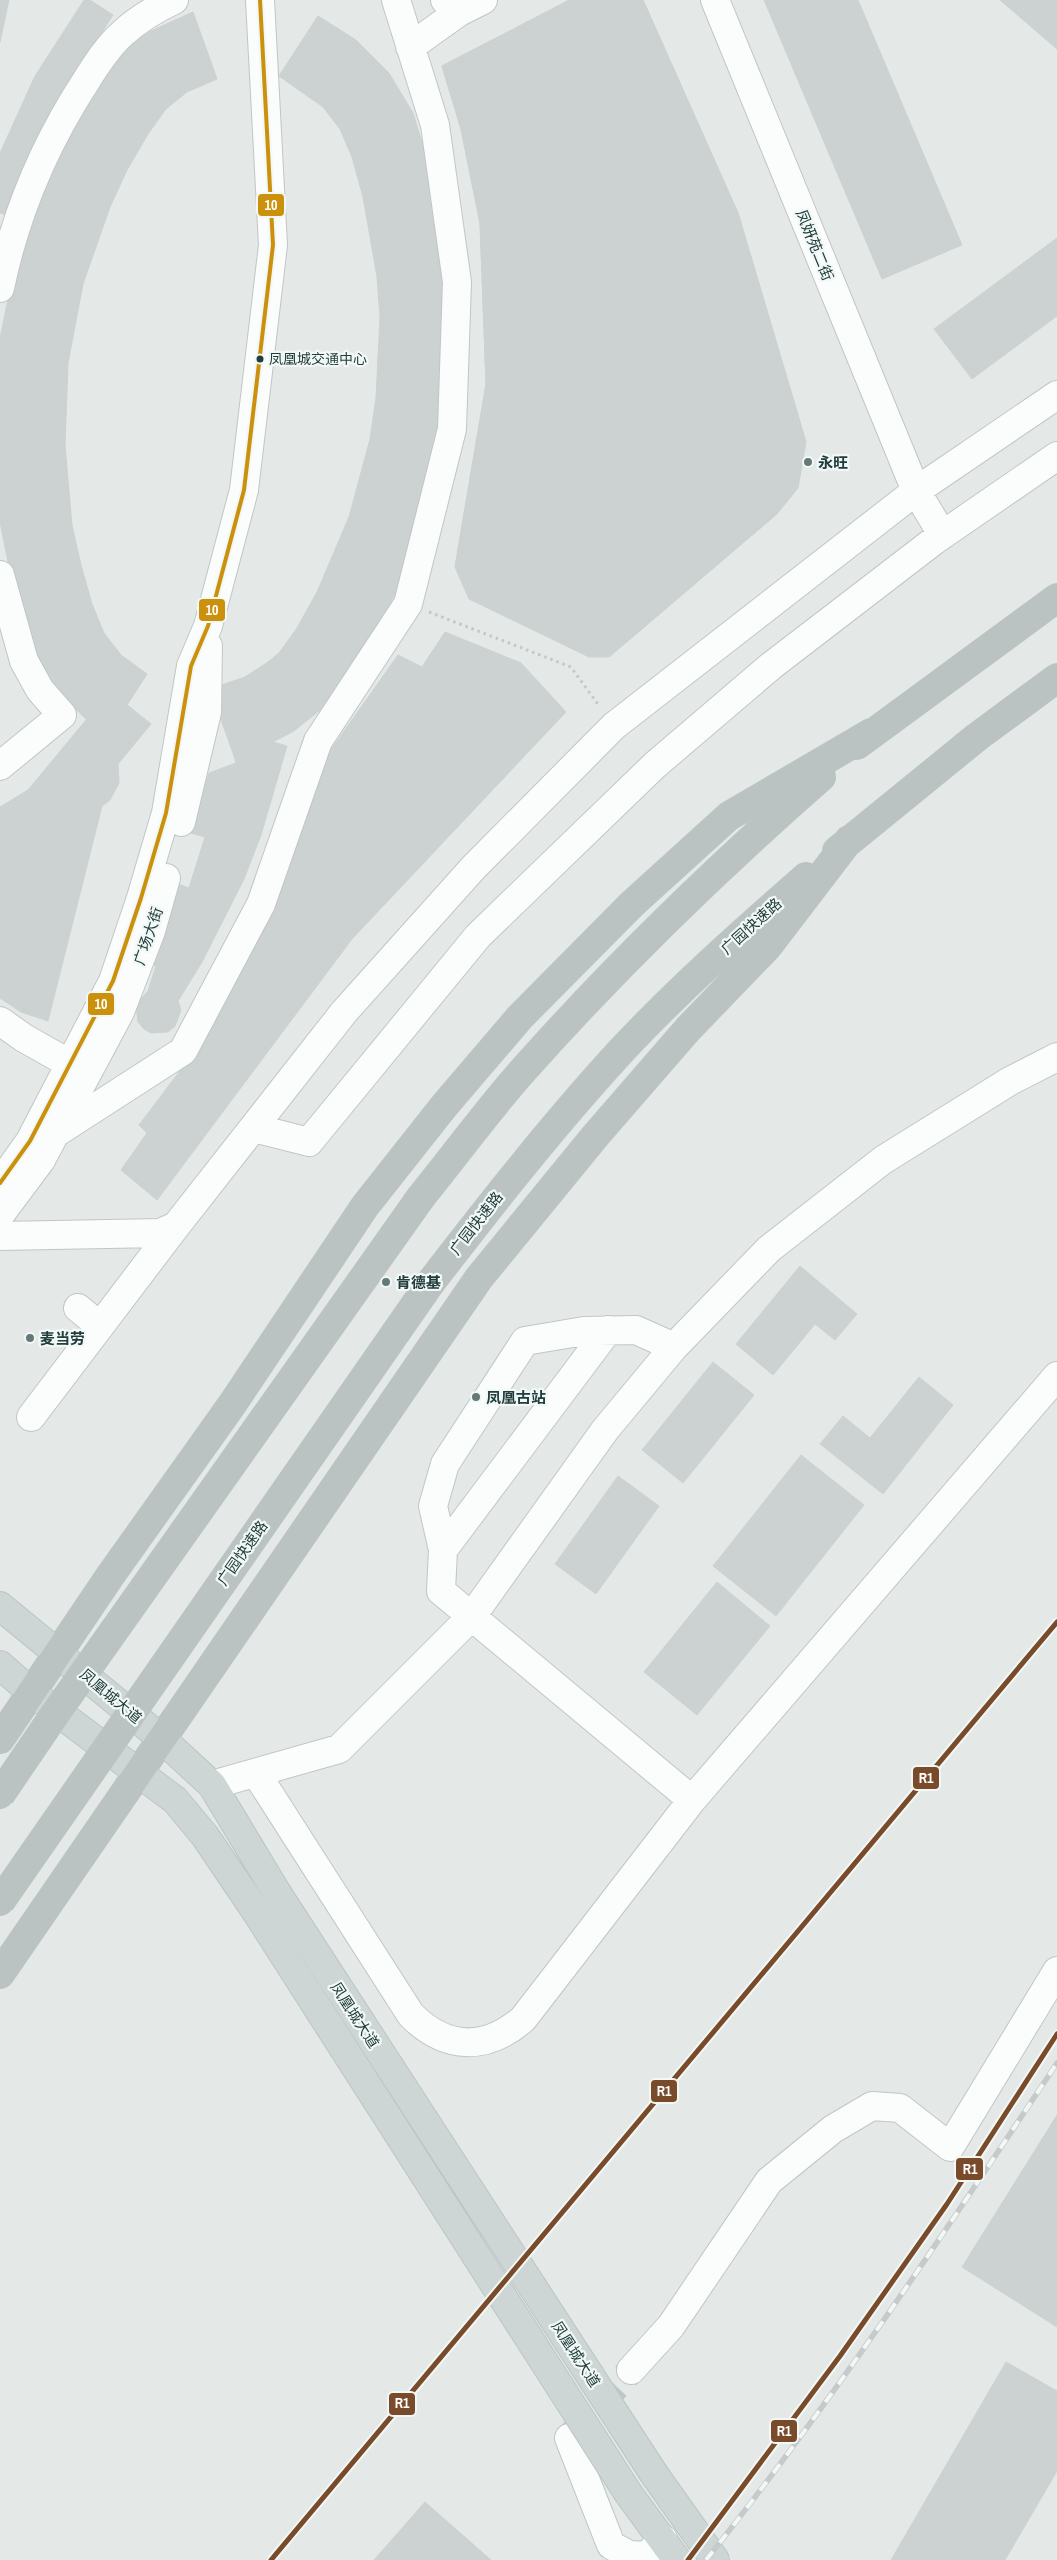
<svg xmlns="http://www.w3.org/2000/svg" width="1057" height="2560" font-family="'Archivo Narrow','Noto Sans SC',sans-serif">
	<rect width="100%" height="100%" fill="#e4e9e8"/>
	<!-- building -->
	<path fill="#ccd2d1" stroke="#ccd2d1" d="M0 0H9L0 42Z
		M84 0H90L113 15 64 92 11 217 0 213V153L35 76Z
		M569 0H643L738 213 806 442 798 488 777 514 609 657H589L469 599 455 567 486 384 480 223 461 129 442 66Z
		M588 0H643L738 213 800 422 756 437Z
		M764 0H858L962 245 882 279Z
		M1000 0H1057V49Z
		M193 12 217 79 187 92 166 109 148 134 127 170 110 207 83 284 68 363 65 445 72 525 81 565 92 604 104 633 121 655 147 674 127 705 110 691 86 719 55 689 42 669 32 648 12 582 0 522V338L15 266 64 138 114 60 131 44 151 31Z
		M318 16 356 40 389 73 413 113 433 179 451 315 440 451 400 583 380 624 330 702 294 731 273 742 234 756 210 689 245 677 268 662 279 653 297 628 317 592 349 517 370 439 376 398 380 317 377 277 363 197 352 157 340 129 323 107 279 76Z
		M494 39 515 91 536 228 538 386 510 580 455 567 486 384 480 223 461 129 442 66Z
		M1057 238V316L972 379 934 329Z
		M743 483 772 518 629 640 601 607Z
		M445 632 521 663 566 712 352 939 157 1200 121 1170 147 1133 139 1125 211 1030 271 914 325 758 398 655 422 667Z
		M515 669 554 709 365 889 327 849Z
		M110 691 151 724 118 764 119 783 110 800 102 806 48 1021 21 1012 0 998V807L28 790Z
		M273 742 287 746 261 835 244 879 202 962 178 1001 181 1010 175 1026 168 1032 151 1033 144 1029 138 1022 136 1005 148 991 156 966 150 964 175 883 189 888 205 837 191 833 209 773 236 763 234 756Z
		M314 899 346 922 218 1096 186 1073Z
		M800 1266 857 1314 835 1340 815 1324 773 1375 736 1344Z
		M713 1362 754 1395 683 1483 642 1450Z
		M919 1377 953 1405 883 1494 820 1444 843 1416 870 1438Z
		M801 1455 864 1505 776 1616 713 1566Z
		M618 1476 659 1506 596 1594 555 1564Z
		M717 1582 770 1626 697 1715 644 1672Z
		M1057 2115V2327L962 2267Z
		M1006 2362 1057 2391V2471L1005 2560H891Z
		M425 2502 491 2560H374Z"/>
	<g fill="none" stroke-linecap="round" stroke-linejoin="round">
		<!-- minor-tunnel -->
		<path stroke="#bdc7c6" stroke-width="28" stroke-dasharray="28 14" stroke-linecap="butt" d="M569 2438 631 2370"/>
		<defs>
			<path id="minor" d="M445 0 459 12 483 0
				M715 0 916 491 942 534
				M410 47 459 12
				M0 288C15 215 45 144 86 81 96 65 108 46 123 33 138 19 155 9 174 0
				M0 575 24 661 40 690 62 715 0 766
				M181 822 207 712 208 646
				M0 1021 24 1038 70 1064
				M254 1128 309 1142 478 936 655 765 771 666 935 540 1057 456
				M56 1133 183 1051 261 904 318 741 408 604 452 429 457 282 435 125 396 0
				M0 1183 30 1141 113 981 141 898 166 813 191 666 208 626 244 490 273 245 260 0
				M0 1215 41 1160 120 1012 151 931 166 878
				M0 1236 160 1233 176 1226 344 1012 474 867 614 726 916 491 1057 395
				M78 1308 100 1326
				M674 1347 636 1330 584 1331 525 1341 445 1464 433 1506 443 1550 441 1591 692 1800
				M31 1417 176 1226
				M443 1550 608 1330
				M256 1773 411 2015C446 2050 486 2051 523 2019L692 1800 1057 1376
				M212 1785 339 1749 472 1616 605 1430 674 1347 769 1249 883 1160 1010 1081 1057 1057
				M631 2370 671 2326 769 2181 833 2129 872 2106 900 2108 950 2147 1057 1971
				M569 2438 611 2545 629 2555 647 2556 663 2539"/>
			<path id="major" d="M0 1606 162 1739 212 1785 277 1893
				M0 1665 31 1692 175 1800 205 1836 255 1910
				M654 2474 715 2560
				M628 2493 677 2560"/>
			<path id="highway" d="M857 745 1057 598
				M837 851 977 737 1057 678
				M421 1197C456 1154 489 1108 526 1067 618 964 717 868 821 777
				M431 1282C492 1203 553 1125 621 1051 679 989 742 933 806 877
				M0 1739 110 1576 231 1406 365 1206 444 1106 520 1017 632 904 729 816 871 733
				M0 1974 479 1278 596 1135 688 1029 768 946 849 840"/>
		</defs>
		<!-- minor casing -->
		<use href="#minor" stroke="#c1c6c5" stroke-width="30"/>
		<!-- major casing -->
		<use href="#major" stroke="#bcc5c5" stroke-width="30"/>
		<!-- highway casing -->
		<use href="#highway" stroke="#bcc5c5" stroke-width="30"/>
		<!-- path -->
		<path stroke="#c0c9c8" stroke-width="3" stroke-dasharray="2.5 4" stroke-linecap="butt" d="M429 612 571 667 600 707"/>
		<!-- minor -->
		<use href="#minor" stroke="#fbfcfc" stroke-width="28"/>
		<!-- major -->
		<use href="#major" stroke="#cdd5d5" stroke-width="28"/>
		<!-- highway -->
		<use href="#highway" stroke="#bac2c2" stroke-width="28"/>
		<defs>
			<path id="rail" d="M688 2560 840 2356 947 2204 1057 2034
				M706 2560C832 2402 945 2232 1057 2063"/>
		</defs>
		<!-- rail casing -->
		<use href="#rail" stroke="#c6caca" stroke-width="5.5"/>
		<!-- rail -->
		<use href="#rail" stroke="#f1f8f6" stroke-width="4" stroke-dasharray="11" stroke-linecap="butt"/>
		<defs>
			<path id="major-bridge" d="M277 1893 654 2474
				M255 1910 628 2493"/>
			<path id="highway-bridge" d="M0 1795 55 1714 421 1197
				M0 1902 431 1282"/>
		</defs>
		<!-- major-bridge casing -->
		<use href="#major-bridge" stroke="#bcc5c5" stroke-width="30" stroke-linecap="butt"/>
		<!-- highway-bridge casing -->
		<use href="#highway-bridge" stroke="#bcc5c5" stroke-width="30" stroke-linecap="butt"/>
		<!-- major-bridge -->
		<use href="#major-bridge" stroke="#cdd5d5" stroke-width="28"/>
		<!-- highway-bridge -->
		<use href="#highway-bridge" stroke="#bac2c2" stroke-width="28"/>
		<defs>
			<path id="bus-1" d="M0 1183 30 1141 113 981 141 898 166 813 191 666 208 626 244 490 273 245 260 0"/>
		</defs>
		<!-- bus-1 casing -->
		<use href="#bus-1" stroke="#f1f8f6" stroke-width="8"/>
		<!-- bus-1 -->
		<use href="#bus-1" stroke="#cc910c" stroke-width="4"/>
		<defs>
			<path id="rail-1" d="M271 2560 1057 1622
				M688 2560 840 2356 947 2204 1057 2034"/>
		</defs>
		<!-- rail-1 casing -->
		<use href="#rail-1" stroke="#f1f8f6" stroke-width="9"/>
		<!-- rail-1 -->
		<use href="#rail-1" stroke="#7a4b2a" stroke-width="5"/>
	</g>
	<!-- markers -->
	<circle fill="#213d3c" stroke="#f1f8f6" stroke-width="2" cx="260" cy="359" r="4.5"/>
	<g fill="#657978" stroke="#f1f8f6" stroke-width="2">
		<circle cx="808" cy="462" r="5"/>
		<circle cx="386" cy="1282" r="5"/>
		<circle cx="30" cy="1338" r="5"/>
		<circle cx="476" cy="1397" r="5"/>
	</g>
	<g text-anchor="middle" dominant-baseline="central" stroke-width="4.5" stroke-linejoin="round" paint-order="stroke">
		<!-- bus labels -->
		<g font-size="14" fill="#213d3c" stroke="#f1f8f6" text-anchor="start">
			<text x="269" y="359">凤凰城交通中心</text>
		</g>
		<!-- street labels -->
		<g font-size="15" fill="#213d3c" stroke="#f1f8f6">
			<text transform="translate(815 245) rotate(68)">凤妍苑二街</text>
			<text transform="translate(751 926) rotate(-42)">广园快速路</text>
			<text transform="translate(148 936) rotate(-71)">广场大街</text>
			<text transform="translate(476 1223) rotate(-52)">广园快速路</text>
			<text transform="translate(242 1553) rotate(-55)">广园快速路</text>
			<text transform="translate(111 1696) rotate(40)">凤凰城大道</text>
			<text transform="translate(355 2015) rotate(57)">凤凰城大道</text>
			<text transform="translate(576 2354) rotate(57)">凤凰城大道</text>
		</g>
		<!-- poi labels -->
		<g font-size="15" font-weight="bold" fill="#213d3c" stroke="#f1f8f6" text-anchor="start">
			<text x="818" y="462">永旺</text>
			<text x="396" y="1282">肯德基</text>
			<text x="40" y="1338">麦当劳</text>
			<text x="486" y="1397">凤凰古站</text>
		</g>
	</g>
	<g stroke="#f1f8f6" stroke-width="2">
		<rect x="257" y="193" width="28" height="24" rx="5" fill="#cc910c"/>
		<rect x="198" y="598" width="28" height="24" rx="5" fill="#cc910c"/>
		<rect x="87" y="992" width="28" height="24" rx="5" fill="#cc910c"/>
		<rect x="912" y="1766" width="28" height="24" rx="5" fill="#7a4b2a"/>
		<rect x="650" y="2079" width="28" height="24" rx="5" fill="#7a4b2a"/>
		<rect x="955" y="2157" width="29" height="24" rx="5" fill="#7a4b2a"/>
		<rect x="388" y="2392" width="28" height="24" rx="5" fill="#7a4b2a"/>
		<rect x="770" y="2419" width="28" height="24" rx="5" fill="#7a4b2a"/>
	</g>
	<g font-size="14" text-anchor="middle" font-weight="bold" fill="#fff">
		<text x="271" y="210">10</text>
		<text x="212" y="615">10</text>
		<text x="101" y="1009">10</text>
		<text x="926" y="1783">R1</text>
		<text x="664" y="2096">R1</text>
		<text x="970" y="2174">R1</text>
		<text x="402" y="2408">R1</text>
		<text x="784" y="2436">R1</text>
	</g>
</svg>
